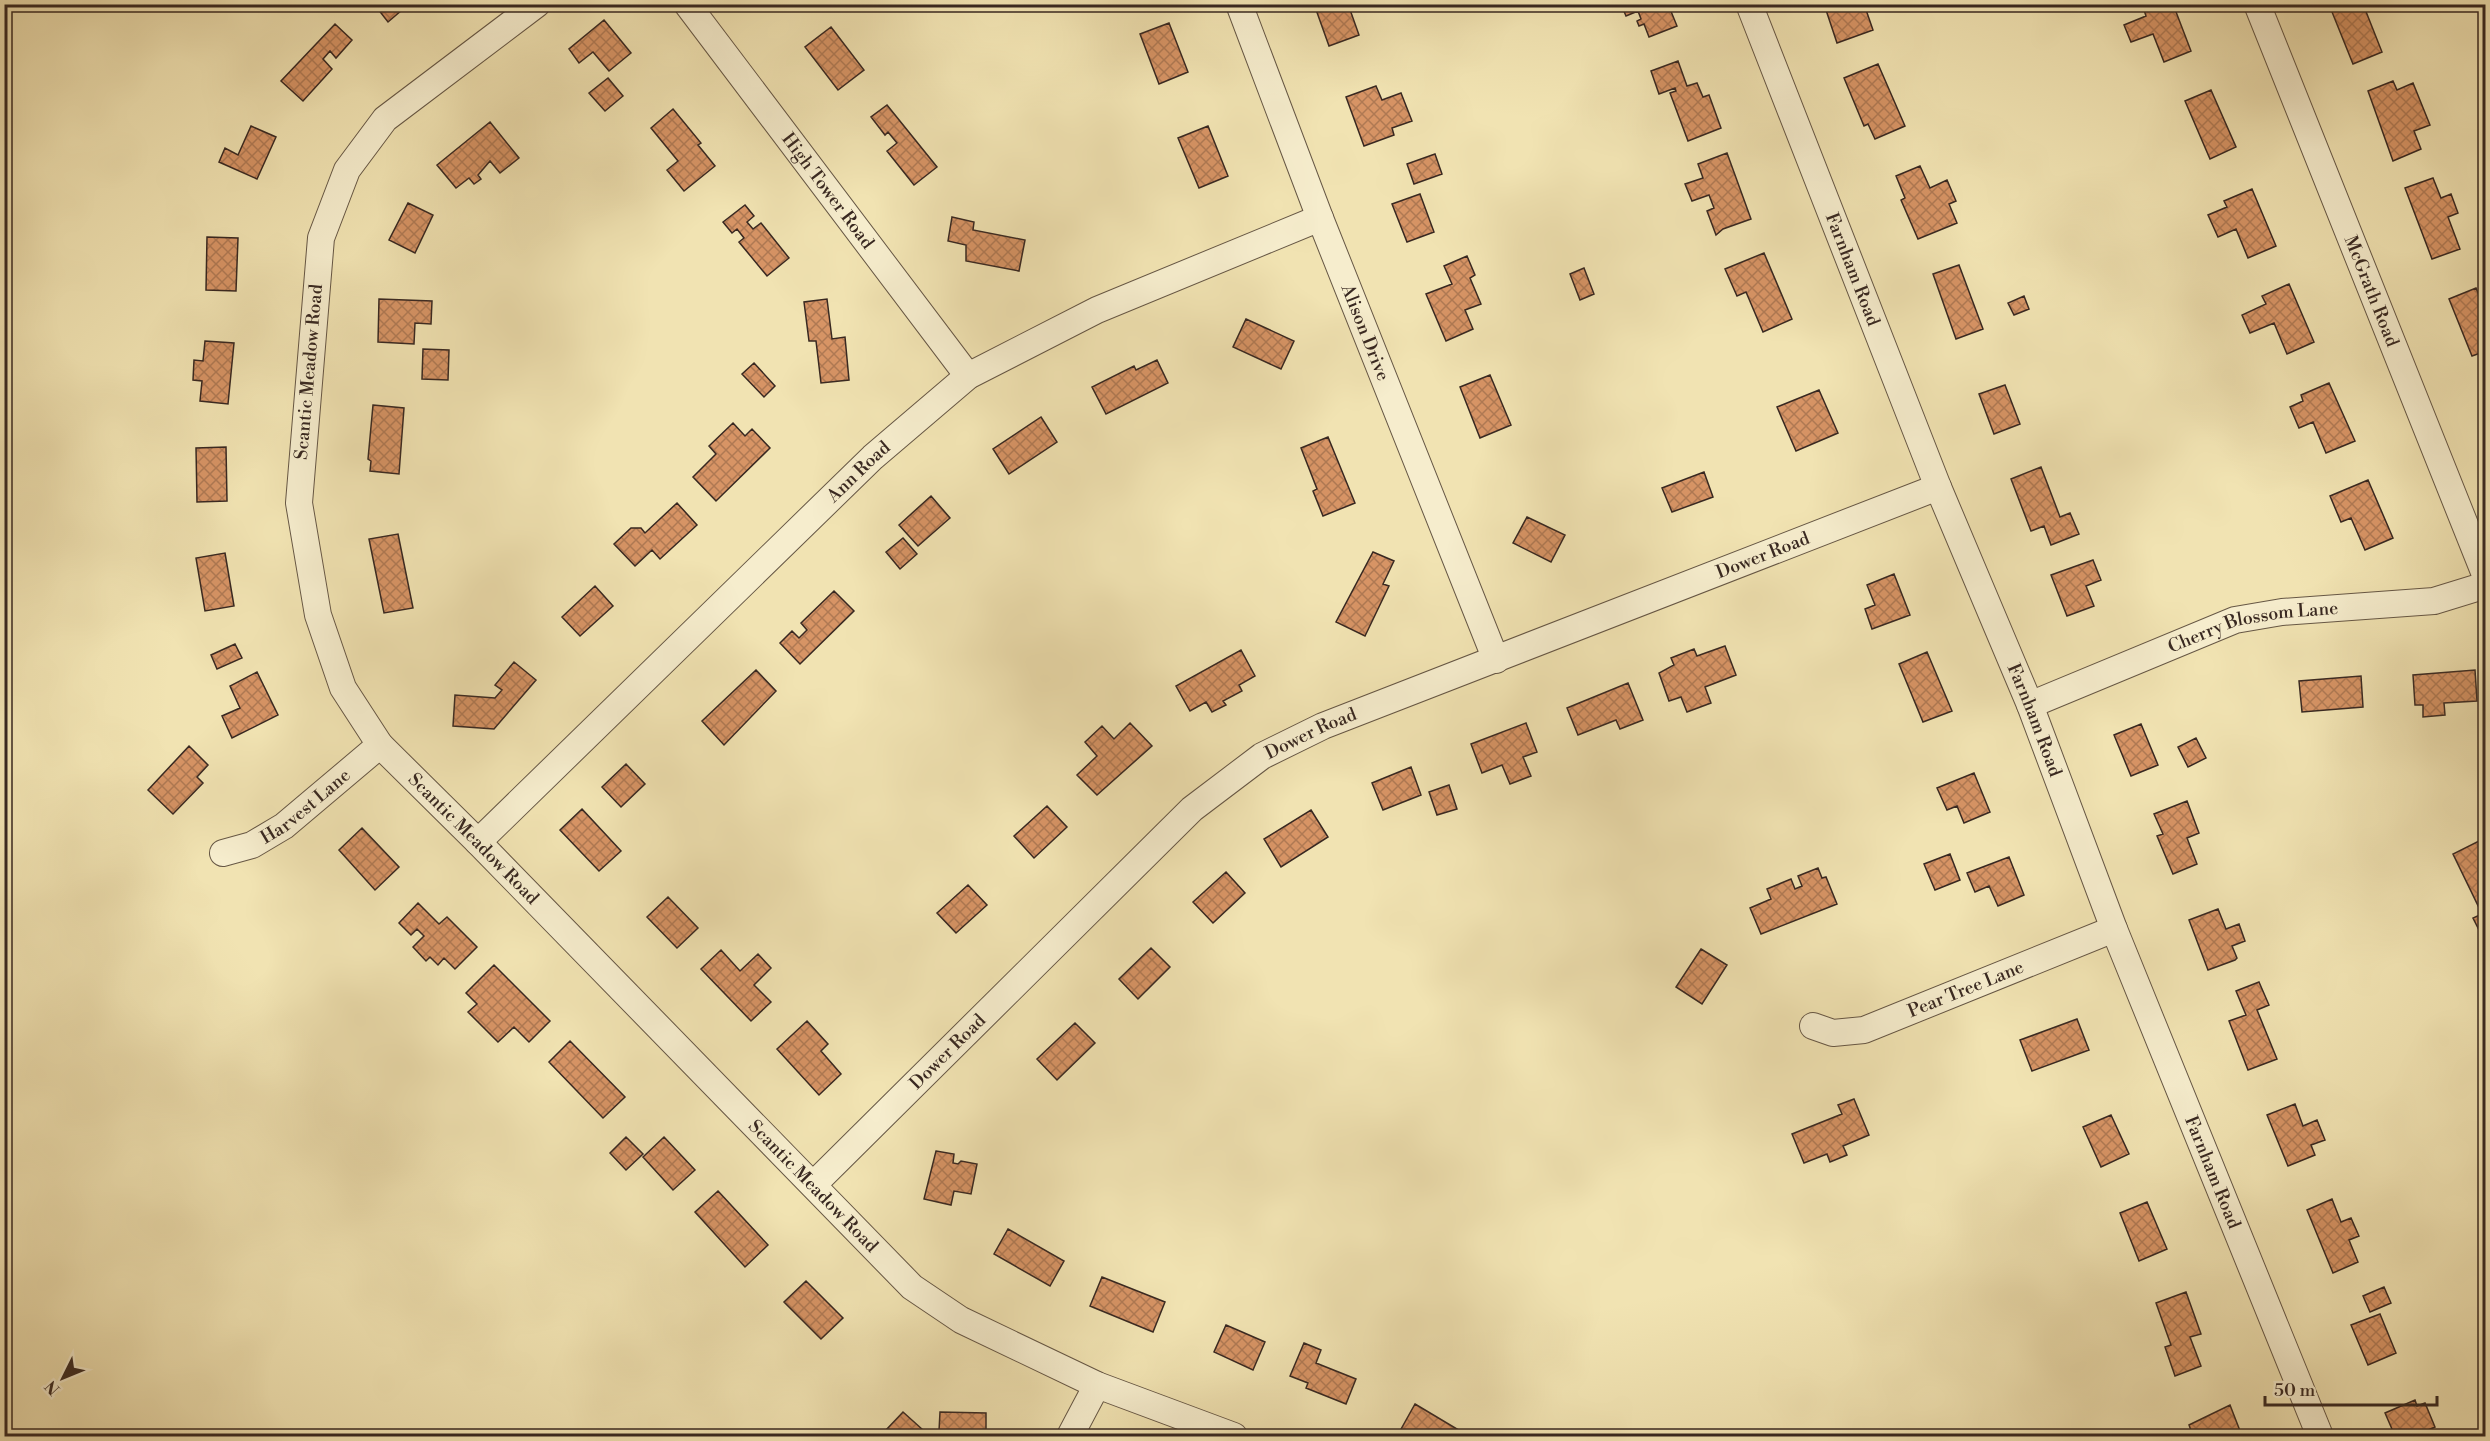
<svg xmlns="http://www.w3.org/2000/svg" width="2490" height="1441" font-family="'Libre Bodoni',serif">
	<defs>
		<pattern id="building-cross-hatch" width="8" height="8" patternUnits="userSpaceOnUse" patternTransform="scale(1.5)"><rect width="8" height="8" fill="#d79465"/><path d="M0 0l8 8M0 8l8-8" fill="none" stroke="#af7953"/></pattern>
	</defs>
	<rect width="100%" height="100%" fill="#f1e3b2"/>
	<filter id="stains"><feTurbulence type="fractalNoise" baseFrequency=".00333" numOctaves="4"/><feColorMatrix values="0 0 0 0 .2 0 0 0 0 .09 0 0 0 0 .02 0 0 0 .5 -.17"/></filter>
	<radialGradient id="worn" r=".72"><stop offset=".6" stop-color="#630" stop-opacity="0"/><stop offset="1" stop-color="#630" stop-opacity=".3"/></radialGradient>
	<!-- building -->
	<path fill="url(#building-cross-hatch)" stroke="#382821" stroke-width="1.5" d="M374 4H409L388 22Z
		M1314 4H1348L1359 35 1329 46Z
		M1621 4H1668L1677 26 1649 37 1644 24 1639 26 1637 21 1641 19 1638 11 1626 16Z
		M1824 4H1864L1873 30 1837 43Z
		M2142 4H2173L2191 51 2164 62 2153 34 2131 42 2124 25 2146 16Z
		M2337 4H2363L2382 52 2353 64 2330 7Z
		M604 20 631 53 609 71 593 52 579 63 569 49Z
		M1169 23 1188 72 1159 84 1140 34Z
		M335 24 352 40 336 58 330 51 323 59 332 69 303 101 281 81Z
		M831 27 864 70 838 90 805 47Z
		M1678 61 1687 86 1697 83 1703 97 1709 95 1721 128 1688 141 1670 93 1676 91 1675 88 1659 94 1651 71Z
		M1878 64 1905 126 1875 139 1868 124 1864 126 1844 78Z
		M608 78 623 96 605 111 589 93Z
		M2393 81 2397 90 2413 83 2430 125 2414 131 2421 149 2393 161 2368 91Z
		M1376 86 1382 100 1401 93 1412 121 1392 128 1394 135 1364 146 1346 97Z
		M2211 90 2236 147 2210 159 2185 101Z
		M887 105 937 167 914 185 887 151 897 143 888 132 885 135 871 117Z
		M673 109 701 143 698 145 715 166 684 191 667 170 678 161 651 128Z
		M490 122 519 158 500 173 490 161 478 175 481 179 474 184 469 178 456 188 437 165Z
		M251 126 276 137 257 179 219 162 225 148 238 155Z
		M1208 126 1228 176 1199 188 1178 138Z
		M1727 153 1751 219 1723 229 1716 235 1707 211 1714 208 1709 195 1692 201 1685 184 1703 178 1698 164Z
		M1435 154 1442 174 1414 184 1407 164Z
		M1920 166 1930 188 1947 180 1956 201 1949 204 1957 223 1918 239 1901 200 1905 198 1896 176Z
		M2433 178 2441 198 2451 194 2458 213 2448 217 2460 249 2432 259 2405 188Z
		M2252 189 2276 246 2248 258 2236 229 2218 237 2208 215 2227 207 2224 201Z
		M1420 194 1434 232 1407 242 1392 204Z
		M408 203 433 215 415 253 389 240Z
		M745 205 754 216 747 222 753 229 761 223 789 258 767 276 739 242 744 238 737 229 732 233 723 222Z
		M952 217 974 222 973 230 1025 240 1019 271 966 261V245L948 241Z
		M207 237 238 238 236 291 206 290Z
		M1764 253 1792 319 1763 332 1746 292 1737 296 1725 269Z
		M1467 256 1475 275 1470 278 1481 304 1465 310 1473 329 1446 341 1426 294 1452 284 1444 266Z
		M1959 265 1983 329 1956 339 1933 274Z
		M1584 268 1594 294 1580 300 1570 274Z
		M2289 284 2314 342 2287 354 2274 323 2250 333 2242 315 2266 304 2262 296Z
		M2476 288 2486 312V351L2472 356 2449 299Z
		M2024 296 2029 309 2014 315 2008 303Z
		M379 299 432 301 431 324 415 323 414 344 378 342Z
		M827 299 832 339 845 337 849 380 821 383 816 341H809L804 302Z
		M1246 319 1294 341 1281 369 1233 347Z
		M205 341 234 343 228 404 200 401 202 381 193 380 194 360 203 361Z
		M423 349 449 350 448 380 422 379Z
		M1157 360 1168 383 1106 414 1092 387 1134 366 1136 370Z
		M754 363 775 386 764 397 742 374Z
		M1490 375 1511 425 1480 438 1460 387Z
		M2329 383 2355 441 2326 453 2313 422 2299 428 2290 407 2303 401 2301 395Z
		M2005 385 2020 424 1994 434 1979 394Z
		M1819 390 1838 433 1796 451 1777 407Z
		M373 405 404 408 399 474 370 471 371 461 368 459Z
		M1041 417 1057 442 1009 474 993 449Z
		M733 423 745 436 752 429 770 448 716 501 693 477 716 454 709 446Z
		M1328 437 1355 503 1323 516 1313 491 1317 489 1301 448Z
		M226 447 227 501 197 502 196 448Z
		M2041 467 2060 517 2070 513 2079 534 2051 545 2044 526 2031 531 2011 479Z
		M1704 472 1713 497 1672 512 1662 488Z
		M2368 480 2393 538 2365 550 2351 518 2341 522 2330 496Z
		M931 496 950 518 918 546 899 525Z
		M677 503 697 525 660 559 652 550 635 566 614 544 631 528H641L645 533Z
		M1527 517 1565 535 1551 562 1513 543Z
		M398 534 413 608 384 613 369 539Z
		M903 538 917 554 900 569 886 552Z
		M1373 552 1394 561 1383 584 1389 586 1365 636 1336 622Z
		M225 553 234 606 205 611 196 558Z
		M2093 560 2101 580 2086 586 2094 606 2067 616 2051 575Z
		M1894 574 1910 615 1872 629 1865 609 1875 605 1867 585Z
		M595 586 613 606 580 636 562 617Z
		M834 591 854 611 800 664 780 643 792 631 799 638 807 630 801 623Z
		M235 644 242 658 217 669 211 655Z
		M1725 646 1736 675 1705 687 1711 703 1687 712 1681 697 1669 701 1659 673 1674 665 1671 658 1694 649 1697 656Z
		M1241 650 1255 676 1239 685 1242 691 1223 701 1226 705 1212 712 1206 702 1190 711 1176 686Z
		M1927 652 1952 711 1923 722 1899 664Z
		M514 662 536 680 494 729 453 726 455 695 495 698 502 690 495 685Z
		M756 670 776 691 724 745 702 721Z
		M2475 670 2477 701 2444 703 2445 715 2423 717V705H2415L2413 675Z
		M257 672 278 715 232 738 222 716 240 708 230 686Z
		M2361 676 2363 707 2302 712 2299 681Z
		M1628 683 1643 720 1620 729 1616 720 1578 735 1567 708Z
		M1130 723 1152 746 1097 795 1077 775 1097 756 1085 742 1102 726 1114 739Z
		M1526 723 1537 752 1523 757 1531 776 1510 784 1502 765 1482 773 1471 744Z
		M2141 724 2158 765 2131 776 2114 735Z
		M2196 738 2206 758 2188 767 2178 747Z
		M189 746 208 765 197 777 203 783 173 814 148 790Z
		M626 764 645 784 621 807 602 787Z
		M1411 767 1421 795 1383 810 1372 783Z
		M1974 773 1990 812 1964 823 1957 806 1947 810 1937 788Z
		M1449 785 1457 809 1437 815 1429 792Z
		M2187 801 2199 833 2187 838 2197 864 2173 874 2157 836 2163 834 2154 814Z
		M1047 806 1067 827 1034 858 1014 836Z
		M582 809 621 851 599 871 560 830Z
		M1311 810 1328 837 1281 867 1264 839Z
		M362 828 399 867 375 890 339 850Z
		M2481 840 2486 850V926L2479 930 2473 918 2482 914 2453 854Z
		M1950 854 1960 880 1935 890 1924 864Z
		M2009 857 2024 895 1998 906 1989 886 1975 892 1967 873Z
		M1818 868 1822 878 1826 877 1837 904 1761 934 1750 908 1771 899 1767 889 1791 879 1795 889 1802 886 1798 876Z
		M1226 872 1245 893 1213 923 1193 902Z
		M968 885 987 905 956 933 937 913Z
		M668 897 698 928 677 948 647 917Z
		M418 903 439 924 447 917 477 947 455 969 444 958 438 965 430 957 426 961 413 947 424 936 417 929 411 935 399 923Z
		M2218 909 2226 929 2239 924 2245 941 2232 946 2237 958 2235 960 2208 970 2189 920Z
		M1151 948 1170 967 1138 999 1119 979Z
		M1701 949 1727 965 1702 1004 1676 987Z
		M721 950 740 971 758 954 771 968 754 985 771 1002 751 1021 701 969Z
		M494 965 550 1021 529 1042 514 1027 498 1042 468 1012 477 1004 466 993Z
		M2259 982 2269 1005 2257 1010 2277 1059 2248 1070 2229 1021 2246 1015 2236 991Z
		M2077 1019 2089 1050 2032 1071 2020 1040Z
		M807 1021 828 1044 821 1051 841 1074 819 1095 777 1049Z
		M1075 1023 1095 1043 1057 1080 1037 1059Z
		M570 1041 625 1097 603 1118 549 1062Z
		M1854 1099 1869 1135 1843 1146 1847 1155 1830 1162 1827 1154 1804 1163 1792 1134 1842 1114 1838 1105Z
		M2295 1104 2303 1126 2317 1120 2325 1140 2311 1145 2315 1155 2288 1166 2267 1115Z
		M2111 1115 2129 1154 2101 1167 2083 1127Z
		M626 1137 643 1154 626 1170 610 1153Z
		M664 1137 695 1170 673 1190 643 1157Z
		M936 1151 954 1154 953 1163 958 1164 961 1161 977 1164 971 1194 954 1191 951 1205 924 1199Z
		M718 1191 768 1245 745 1267 695 1212Z
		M2332 1199 2341 1222 2351 1218 2359 1236 2349 1240 2358 1262 2333 1273 2307 1210Z
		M2147 1202 2167 1249 2139 1261 2120 1213Z
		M1008 1229 1064 1261 1050 1286 994 1254Z
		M1102 1277 1165 1302 1153 1332 1090 1306Z
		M806 1281 843 1318 821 1339 784 1302Z
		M2384 1287 2391 1303 2370 1312 2363 1296Z
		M2186 1292 2201 1334 2190 1337 2201 1366 2175 1376 2165 1347 2171 1345 2156 1303Z
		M2380 1314 2396 1353 2368 1365 2351 1325Z
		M1226 1325 1265 1342 1253 1370 1214 1352Z
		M1304 1343 1321 1350 1316 1363 1356 1379 1346 1404 1306 1388 1308 1383 1290 1376Z
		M2415 1400 2417 1406 2425 1403 2435 1427 2428 1430 2430 1436H2395L2385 1413Z
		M1415 1404 1462 1432 1459 1436H1409L1400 1431Z
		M2230 1405 2242 1436H2193L2189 1425Z
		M903 1412 923 1430 917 1436H893L886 1430Z
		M940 1412 986 1413V1436H934L939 1431Z"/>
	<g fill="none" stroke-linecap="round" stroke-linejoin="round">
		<defs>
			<g id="minor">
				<path id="s1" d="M537 4 385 119 347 170 321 238 299 503 318 615 343 688 380 745 478 842 912 1287 961 1320 1097 1385 1234 1436"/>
				<path id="s2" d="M687 4 968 376"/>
				<path id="s3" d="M1239 4 1320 218 1496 660"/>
				<path id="s4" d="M1749 4 1938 487 2030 705 2114 929 2320 1436"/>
				<path id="s5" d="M2257 4 2486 577"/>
				<path id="s6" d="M2030 705 2235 620 2282 612 2434 601 2486 585"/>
				<path id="s7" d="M478 842 873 457 968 376 1097 310 1320 218"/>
				<path id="s8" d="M223 853 252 845 284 826 380 745"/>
				<path id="s9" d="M1813 1026 1833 1033 1864 1030 2114 929"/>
				<path id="s10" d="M814 1184 1192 809 1262 756 1323 726 1938 487"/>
				<path d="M1070 1436 1097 1385"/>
			</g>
		</defs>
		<!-- minor casing -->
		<use href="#minor" stroke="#665745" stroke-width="28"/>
		<!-- minor -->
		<use href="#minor" stroke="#f6edcd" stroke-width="26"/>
	</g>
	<g text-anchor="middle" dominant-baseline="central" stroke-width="4.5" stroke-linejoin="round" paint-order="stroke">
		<!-- street labels -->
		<g font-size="18" fill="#382821" stroke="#f6edcd">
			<text stroke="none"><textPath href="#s2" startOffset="234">High Tower Road</textPath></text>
			<text stroke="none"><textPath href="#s4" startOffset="285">Farnham Road</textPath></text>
			<text stroke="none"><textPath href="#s5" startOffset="309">McGrath Road</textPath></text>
			<text stroke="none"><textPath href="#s3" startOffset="352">Alison Drive</textPath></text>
			<text transform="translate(309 372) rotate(-85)">Scantic Meadow Road</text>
			<text stroke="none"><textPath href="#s7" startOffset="531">Ann Road</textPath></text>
			<text stroke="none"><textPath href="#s10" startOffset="1160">Dower Road</textPath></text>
			<text stroke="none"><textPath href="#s6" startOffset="238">Cherry Blossom Lane</textPath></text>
			<text stroke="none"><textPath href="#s4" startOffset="771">Farnham Road</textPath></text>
			<text stroke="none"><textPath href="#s10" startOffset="674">Dower Road</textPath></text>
			<text stroke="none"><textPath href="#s8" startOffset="96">Harvest Lane</textPath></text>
			<text stroke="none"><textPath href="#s1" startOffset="984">Scantic Meadow Road</textPath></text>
			<text stroke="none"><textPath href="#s9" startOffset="162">Pear Tree Lane</textPath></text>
			<text stroke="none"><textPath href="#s10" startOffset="188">Dower Road</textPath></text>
			<text stroke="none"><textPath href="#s4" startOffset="1257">Farnham Road</textPath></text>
			<text stroke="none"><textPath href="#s1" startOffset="1470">Scantic Meadow Road</textPath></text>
		</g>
	</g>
	<!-- margin -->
	<rect width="2490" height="1441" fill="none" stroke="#f1e3b2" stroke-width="24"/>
	<rect x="6" y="6" width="2478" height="1429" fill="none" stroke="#382821" stroke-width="3"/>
	<rect x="12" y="12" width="2466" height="1417" fill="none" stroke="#382821" stroke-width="1.5"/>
	<!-- north arrow -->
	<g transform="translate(63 1378) rotate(227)" stroke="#f6edcd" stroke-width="4.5" paint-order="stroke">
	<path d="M0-4.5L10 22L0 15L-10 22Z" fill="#382821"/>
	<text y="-9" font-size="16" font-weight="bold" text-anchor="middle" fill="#382821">N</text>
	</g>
	<!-- scale -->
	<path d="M2265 1396v9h172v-9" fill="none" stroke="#382821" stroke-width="3"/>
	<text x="2274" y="1396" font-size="18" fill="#382821" stroke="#f6edcd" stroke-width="4.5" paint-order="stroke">50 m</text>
	<rect width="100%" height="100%" filter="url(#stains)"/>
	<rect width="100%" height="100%" fill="url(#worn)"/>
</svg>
